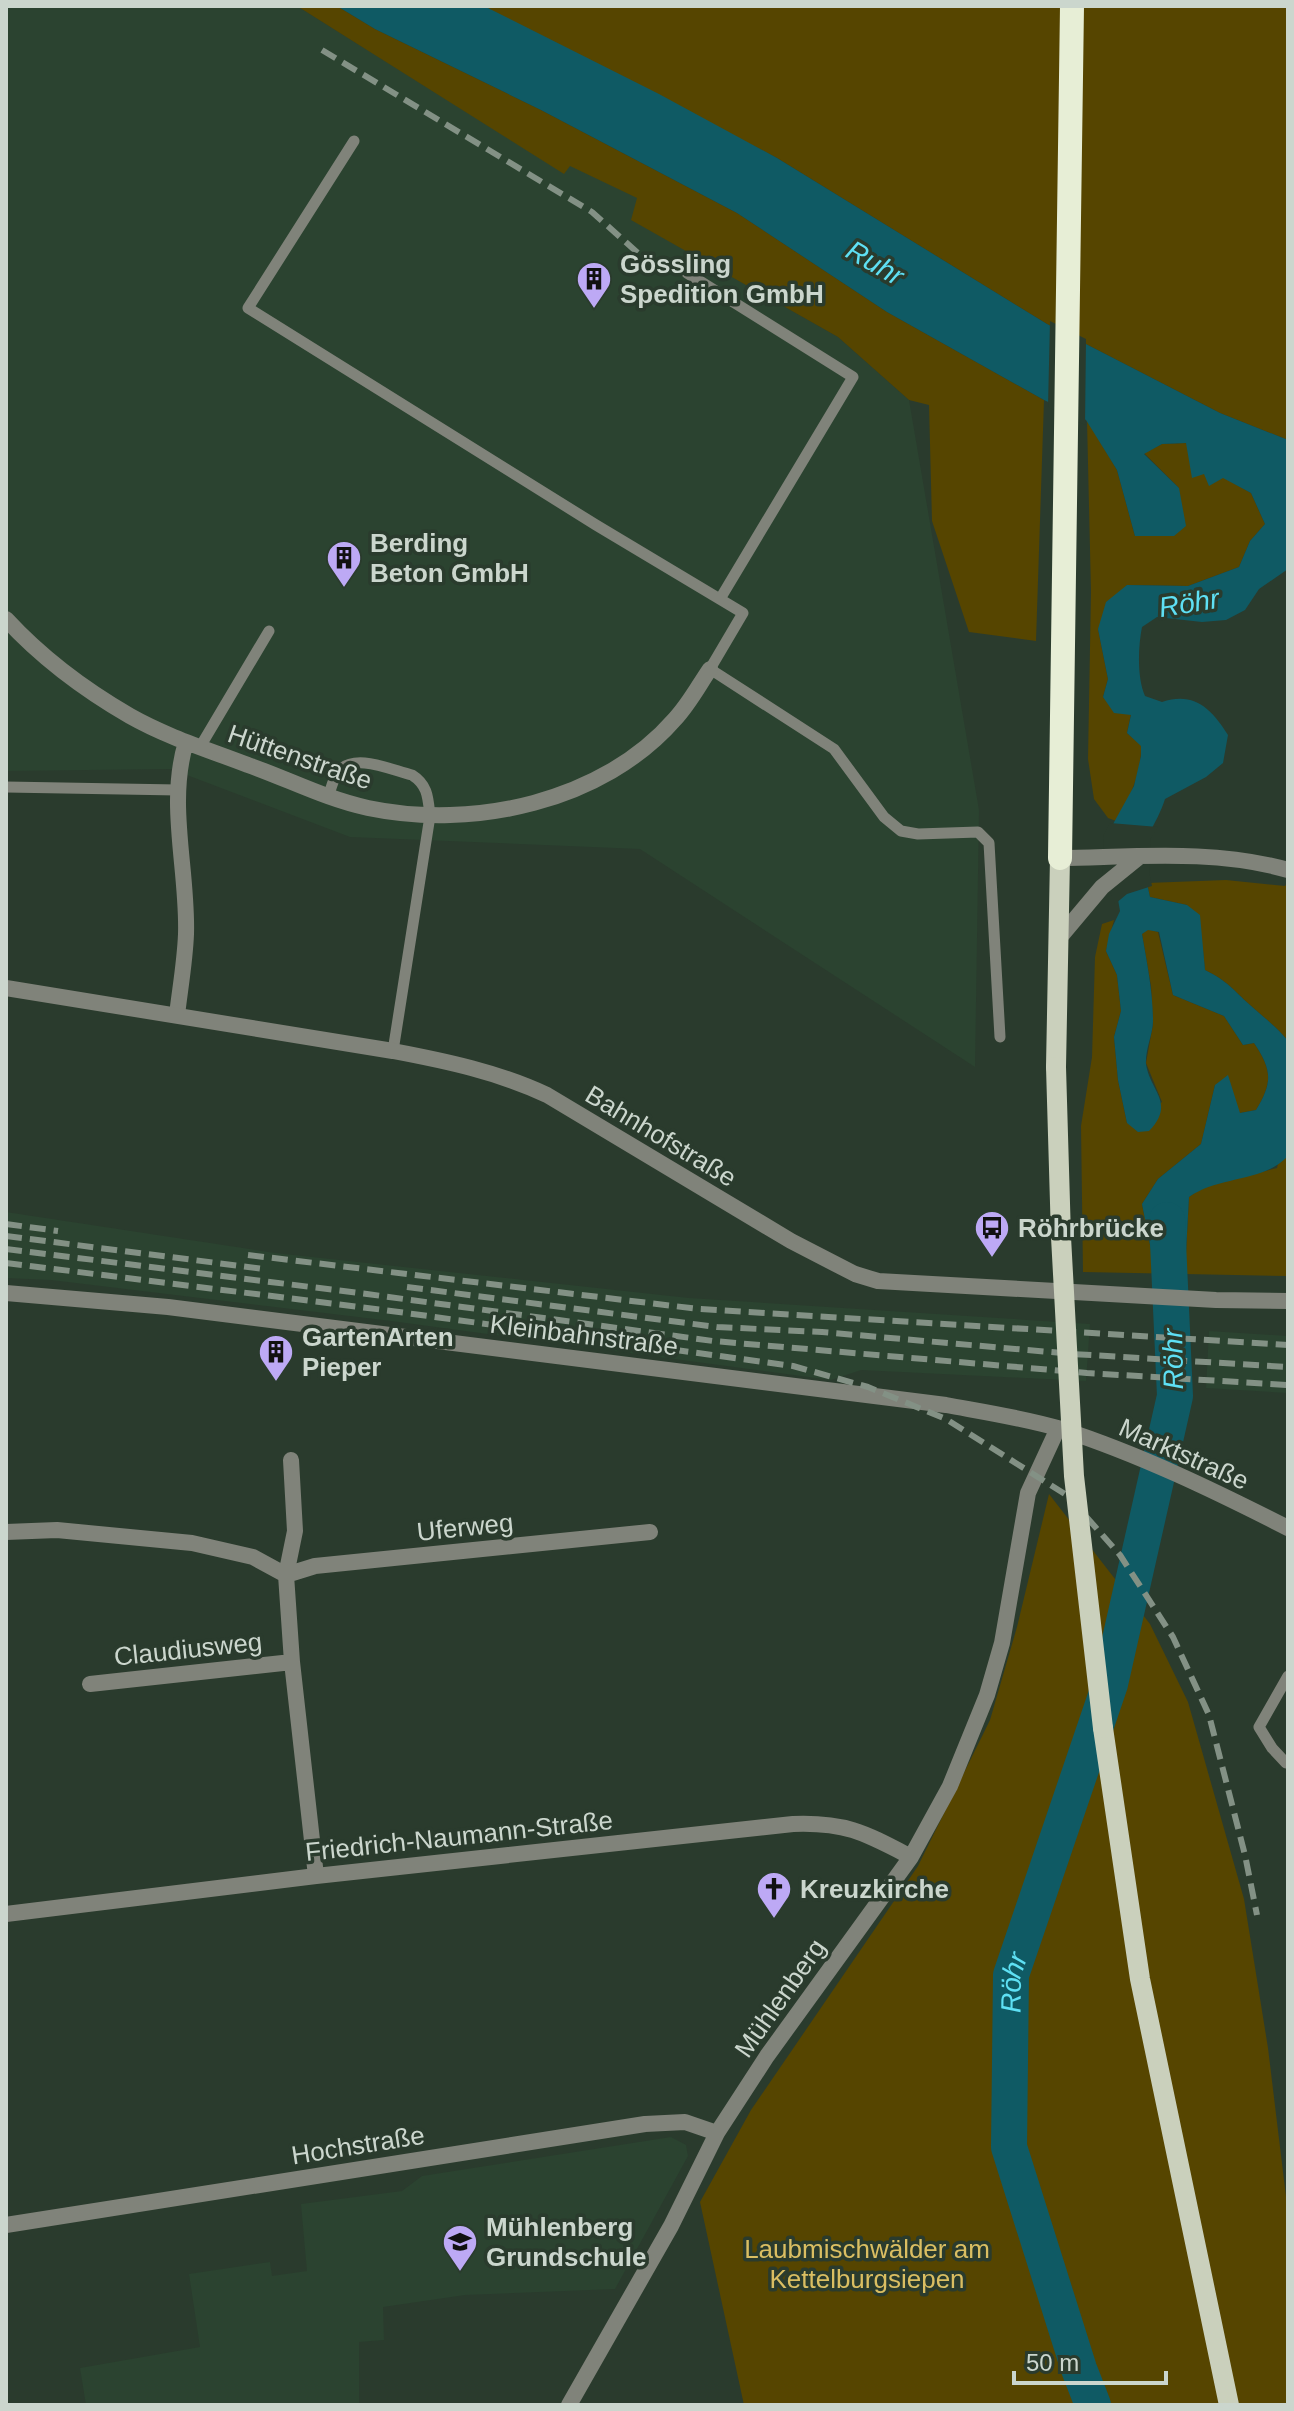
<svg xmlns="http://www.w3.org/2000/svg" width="1294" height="2411" font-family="Helvetica,sans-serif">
	<rect width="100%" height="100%" fill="#2a3b2d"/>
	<!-- built -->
	<path fill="#2b4330" d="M6 6H297L564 173 570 165 638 198 632 220 838 337 909 400 979 810 975 1067 640 849 350 837 171 769 6 771Z
		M6 1212 275 1253 689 1298 1090 1324 1086 1381 861 1370 831 1380 391 1321 51 1280 6 1278Z
		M1209 1331 1288 1336V1393L1206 1388Z
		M671 2137 686 2145 688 2156 615 2289 465 2295 383 2307 384 2340 359 2342V2405H86L80 2368 200 2347 189 2274 270 2262 272 2276 307 2271 301 2204 402 2191 422 2176Z"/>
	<!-- green -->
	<path fill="#564500" d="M297 6H337L375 29 541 110 737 213 887 312 1044 400 1036 641 969 632 932 521 929 405 909 400 838 337 631 220 637 198 570 166 564 174Z
		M483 6H1288V440L1220 413 1047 324 777 158Z
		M1087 420 1117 470 1135 536 1179 488 1144 453 1162 444 1186 443 1204 474 1223 477 1251 493 1265 524 1250 541 1239 567 1188 586 1127 585 1098 629 1108 679 1103 697 1131 714 1127 733 1141 745C1142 772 1130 798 1116 821L1108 818 1094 799 1088 759 1091 592Z
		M1226 880 1285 886 1288 881V1041C1277 1027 1263 1017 1250 1005 1232 989 1229 982 1205 970L1203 950 1187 905 1150 897 1147 883Z
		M1114 920 1106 951 1117 975 1121 1011 1114 1037 1118 1080 1127 1123 1162 1102 1146 1063 1153 1024 1151 986 1142 934 1148 929 1158 932 1173 995 1224 1016 1243 1045 1254 1043C1272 1070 1273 1082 1256 1110L1240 1113 1215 1085 1201 1144 1158 1179 1142 1204 1154 1265 1185 1270 1189 1197 1201 1188 1277 1168 1288 1123V1276L1083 1272 1081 1126 1092 1057 1095 957 1102 924Z
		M1049 1494 1150 1624 1188 1702 1244 1899 1268 2048 1288 2213V2405H744L700 2202 751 2110 918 1866 990 1720 1017 1627Z"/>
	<!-- water -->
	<path fill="#0f5a64" d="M337 6H484L659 94 777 158 1047 324 1220 413 1288 440V569L1259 589 1245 610 1226 620 1202 622 1157 617 1142 627C1138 647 1137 678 1145 696L1162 702C1194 691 1212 709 1228 735L1223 763 1206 777 1165 799C1161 812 1155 822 1149 834 1140 851 1146 878 1150 897L1187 905 1200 915 1205 970C1229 982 1232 989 1250 1005 1263 1017 1277 1027 1288 1041L1287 1157C1263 1182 1218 1176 1189 1197L1185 1270 1154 1265 1142 1204 1158 1179 1201 1144 1215 1085 1228 1075 1240 1113 1256 1110C1273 1082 1272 1070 1254 1043L1243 1045 1224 1016 1173 995 1159 932 1148 930 1142 934C1147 963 1153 992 1153 1021 1153 1034 1145 1050 1146 1064 1150 1091 1176 1103 1149 1131L1138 1132 1127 1123 1118 1080 1114 1037 1121 1011 1117 975 1106 951 1109 934 1120 911 1107 835 1134 786 1141 756V746L1127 733 1131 715 1114 713 1103 697 1108 679 1098 629 1106 602 1127 585 1188 586 1239 567 1250 541 1265 524 1251 493 1223 478 1209 486 1204 474 1192 478 1186 443 1162 444 1144 454 1179 488 1186 526 1174 536H1135L1117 470 1086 420 1044 400 887 312 737 213 541 110 375 29Z"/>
	<!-- pier -->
	<path fill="#2a3b2d" d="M1050 321 1086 339 1085 425 1048 407Z
		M1110 823 1158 827 1151 838 1149 871 1152 886 1127 894 1115 904 1102 872 1104 834Z"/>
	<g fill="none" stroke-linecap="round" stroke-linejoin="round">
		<!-- river -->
		<path stroke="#0f5a64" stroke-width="36" id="s1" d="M1093 2405 1079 2369 1009 2147 1011 1975 1110 1684 1175 1396 1167 1220"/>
		<!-- service -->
		<path stroke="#80837a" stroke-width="11" d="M354 141 248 308 596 525 743 613 710 669 834 749 884 817 901 831 918 834 978 832 989 843 1000 1037
			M687 273 853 377 720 599
			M200 747 269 631
			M6 787 178 790
			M328 797C331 789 333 779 338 772 354 752 391 770 412 775 428 785 428 798 430 816L393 1051
			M1286 1763 1272 1748 1259 1727 1288 1676"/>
		<!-- minor -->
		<path stroke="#80837a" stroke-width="16" d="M6 619C41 657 85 690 130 716 167 737 209 750 248 765 288 779 326 799 368 808 473 830 603 802 675 719 689 704 699 685 710 669
			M177 1015C180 989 185 961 186 934 188 870 167 804 186 742
			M6 1293 168 1307 946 1405C984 1412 1024 1418 1061 1429 1139 1454 1215 1491 1288 1528
			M291 1460 295 1531 286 1575 292 1662 316 1876
			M6 1532 57 1530 192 1543 253 1557 286 1575
			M286 1575 315 1566 650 1532
			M90 1684 292 1662
			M6 1914 316 1876 793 1824C846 1822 865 1833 911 1857
			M6 2225 645 2124 685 2122 717 2133
			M569 2405 671 2226 717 2133 767 2056 911 1857 950 1786 987 1695 1002 1643 1028 1493 1058 1428"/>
		<!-- tertiary -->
		<path stroke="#80837a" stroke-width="16" d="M1060 858C1135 857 1215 849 1288 870
			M1060 937 1102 887 1139 857
			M6 988 393 1051C446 1061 498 1072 547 1095L791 1241 855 1274 878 1281 1216 1300 1288 1301"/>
		<!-- primary -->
		<path stroke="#cad0bc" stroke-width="20" d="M1056 1067 1060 858
			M1103 1728 1140 1979 1229 2405"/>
		<!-- motorway -->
		<path stroke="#e7eed6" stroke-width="24" d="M1060 858 1072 6"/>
		<!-- rail -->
		<path stroke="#839185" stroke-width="6" stroke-dasharray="16 8" stroke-linecap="butt" d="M322 50 592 212 648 262
			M6 1224 58 1231
			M6 1236 264 1269
			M6 1249 367 1294 713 1341 1087 1373 1288 1385
			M248 1255 699 1309 1288 1345
			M6 1263 384 1310 793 1366 868 1387 946 1419 1068 1496 1120 1555 1173 1637 1209 1715 1245 1855 1257 1915
			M407 1287 717 1327 822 1332 1073 1354 1288 1367"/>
		<!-- primary-bridge -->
		<path stroke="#cad0bc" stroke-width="20" d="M1056 1067 1061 1237 1074 1476 1103 1728"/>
	</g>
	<!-- icons -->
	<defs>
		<symbol id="building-pin" viewBox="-11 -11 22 30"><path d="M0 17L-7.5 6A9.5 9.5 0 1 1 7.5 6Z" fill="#bda9f5" stroke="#2a3b2d"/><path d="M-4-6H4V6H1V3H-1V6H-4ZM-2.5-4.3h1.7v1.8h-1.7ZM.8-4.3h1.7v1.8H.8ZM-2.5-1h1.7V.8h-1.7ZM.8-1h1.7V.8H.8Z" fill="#111"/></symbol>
		<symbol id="bus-pin" viewBox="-11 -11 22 30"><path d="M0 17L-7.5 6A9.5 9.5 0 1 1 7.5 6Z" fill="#bda9f5" stroke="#2a3b2d"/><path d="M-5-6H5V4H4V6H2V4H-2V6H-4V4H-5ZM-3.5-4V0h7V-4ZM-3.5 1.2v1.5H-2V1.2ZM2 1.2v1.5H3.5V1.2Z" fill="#111"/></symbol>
		<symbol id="church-pin" viewBox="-11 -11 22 30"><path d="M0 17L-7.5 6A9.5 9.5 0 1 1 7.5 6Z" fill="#bda9f5" stroke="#2a3b2d"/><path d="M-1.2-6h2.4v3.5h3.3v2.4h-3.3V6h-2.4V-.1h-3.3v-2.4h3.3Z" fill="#111"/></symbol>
		<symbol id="school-pin" viewBox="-11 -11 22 30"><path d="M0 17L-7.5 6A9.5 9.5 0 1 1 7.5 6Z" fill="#bda9f5" stroke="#2a3b2d"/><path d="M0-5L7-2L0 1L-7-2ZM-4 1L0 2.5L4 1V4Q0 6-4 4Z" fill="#111"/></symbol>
	</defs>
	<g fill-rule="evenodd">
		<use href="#building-pin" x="574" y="259" width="40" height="54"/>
		<use href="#building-pin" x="324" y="538" width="40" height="54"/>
		<use href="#bus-pin" x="972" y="1208" width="40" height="54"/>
		<use href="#building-pin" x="256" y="1332" width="40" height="54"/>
		<use href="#church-pin" x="754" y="1869" width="40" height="54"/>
		<use href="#school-pin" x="440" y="2222" width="40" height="54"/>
	</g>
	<g text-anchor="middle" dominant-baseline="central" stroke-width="7" stroke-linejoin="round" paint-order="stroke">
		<!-- poi labels -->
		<g font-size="26" font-weight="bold" fill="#cbd6cd" stroke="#2a3b2d" text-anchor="start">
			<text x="620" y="264">Gössling<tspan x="620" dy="30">Spedition GmbH</tspan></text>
			<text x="370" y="543">Berding<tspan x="370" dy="30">Beton GmbH</tspan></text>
			<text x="1018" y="1228">Röhrbrücke</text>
			<text x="302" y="1337">GartenArten<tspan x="302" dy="30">Pieper</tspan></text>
			<text x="800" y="1889">Kreuzkirche</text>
			<text x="486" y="2227">Mühlenberg<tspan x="486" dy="30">Grundschule</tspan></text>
		</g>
		<!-- street labels -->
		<g font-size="26" fill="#cbd6cd" stroke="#2a3b2d">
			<text transform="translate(300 757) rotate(19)">Hüttenstraße</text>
			<text transform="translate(661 1136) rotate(31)">Bahnhofstraße</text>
			<text transform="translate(584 1335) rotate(7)">Kleinbahnstraße</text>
			<text transform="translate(1184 1454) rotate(24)">Marktstraße</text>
			<text transform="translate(465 1527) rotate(-6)">Uferweg</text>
			<text transform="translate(188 1649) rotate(-6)">Claudiusweg</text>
			<text transform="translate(459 1836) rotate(-6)">Friedrich-Naumann-Straße</text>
			<text transform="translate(780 1998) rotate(-55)">Mühlenberg</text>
			<text transform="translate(358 2145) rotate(-9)">Hochstraße</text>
		</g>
		<!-- park labels -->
		<g font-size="26" fill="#dabe62" stroke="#2a3b2d">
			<text x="867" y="2249">Laubmischwälder am<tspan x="867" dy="30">Kettelburgsiepen</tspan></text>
		</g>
		<!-- water labels -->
		<g font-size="28" font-style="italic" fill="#5ee0f4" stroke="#2a3b2d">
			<text transform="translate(875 263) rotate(30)">Ruhr</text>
			<text transform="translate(1189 603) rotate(-9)">Röhr</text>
			<text transform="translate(1173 1359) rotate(-91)">Röhr</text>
			<text stroke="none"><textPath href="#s1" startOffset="436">Röhr</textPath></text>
		</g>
	</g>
	<!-- border -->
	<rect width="1294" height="2411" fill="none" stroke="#cbd6cd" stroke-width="16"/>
	<!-- scale -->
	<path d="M1014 2371v12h152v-12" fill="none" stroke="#cbd6cd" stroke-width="4"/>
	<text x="1026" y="2371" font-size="24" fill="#cbd6cd" stroke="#2a3b2d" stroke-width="6" paint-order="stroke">50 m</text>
</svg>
